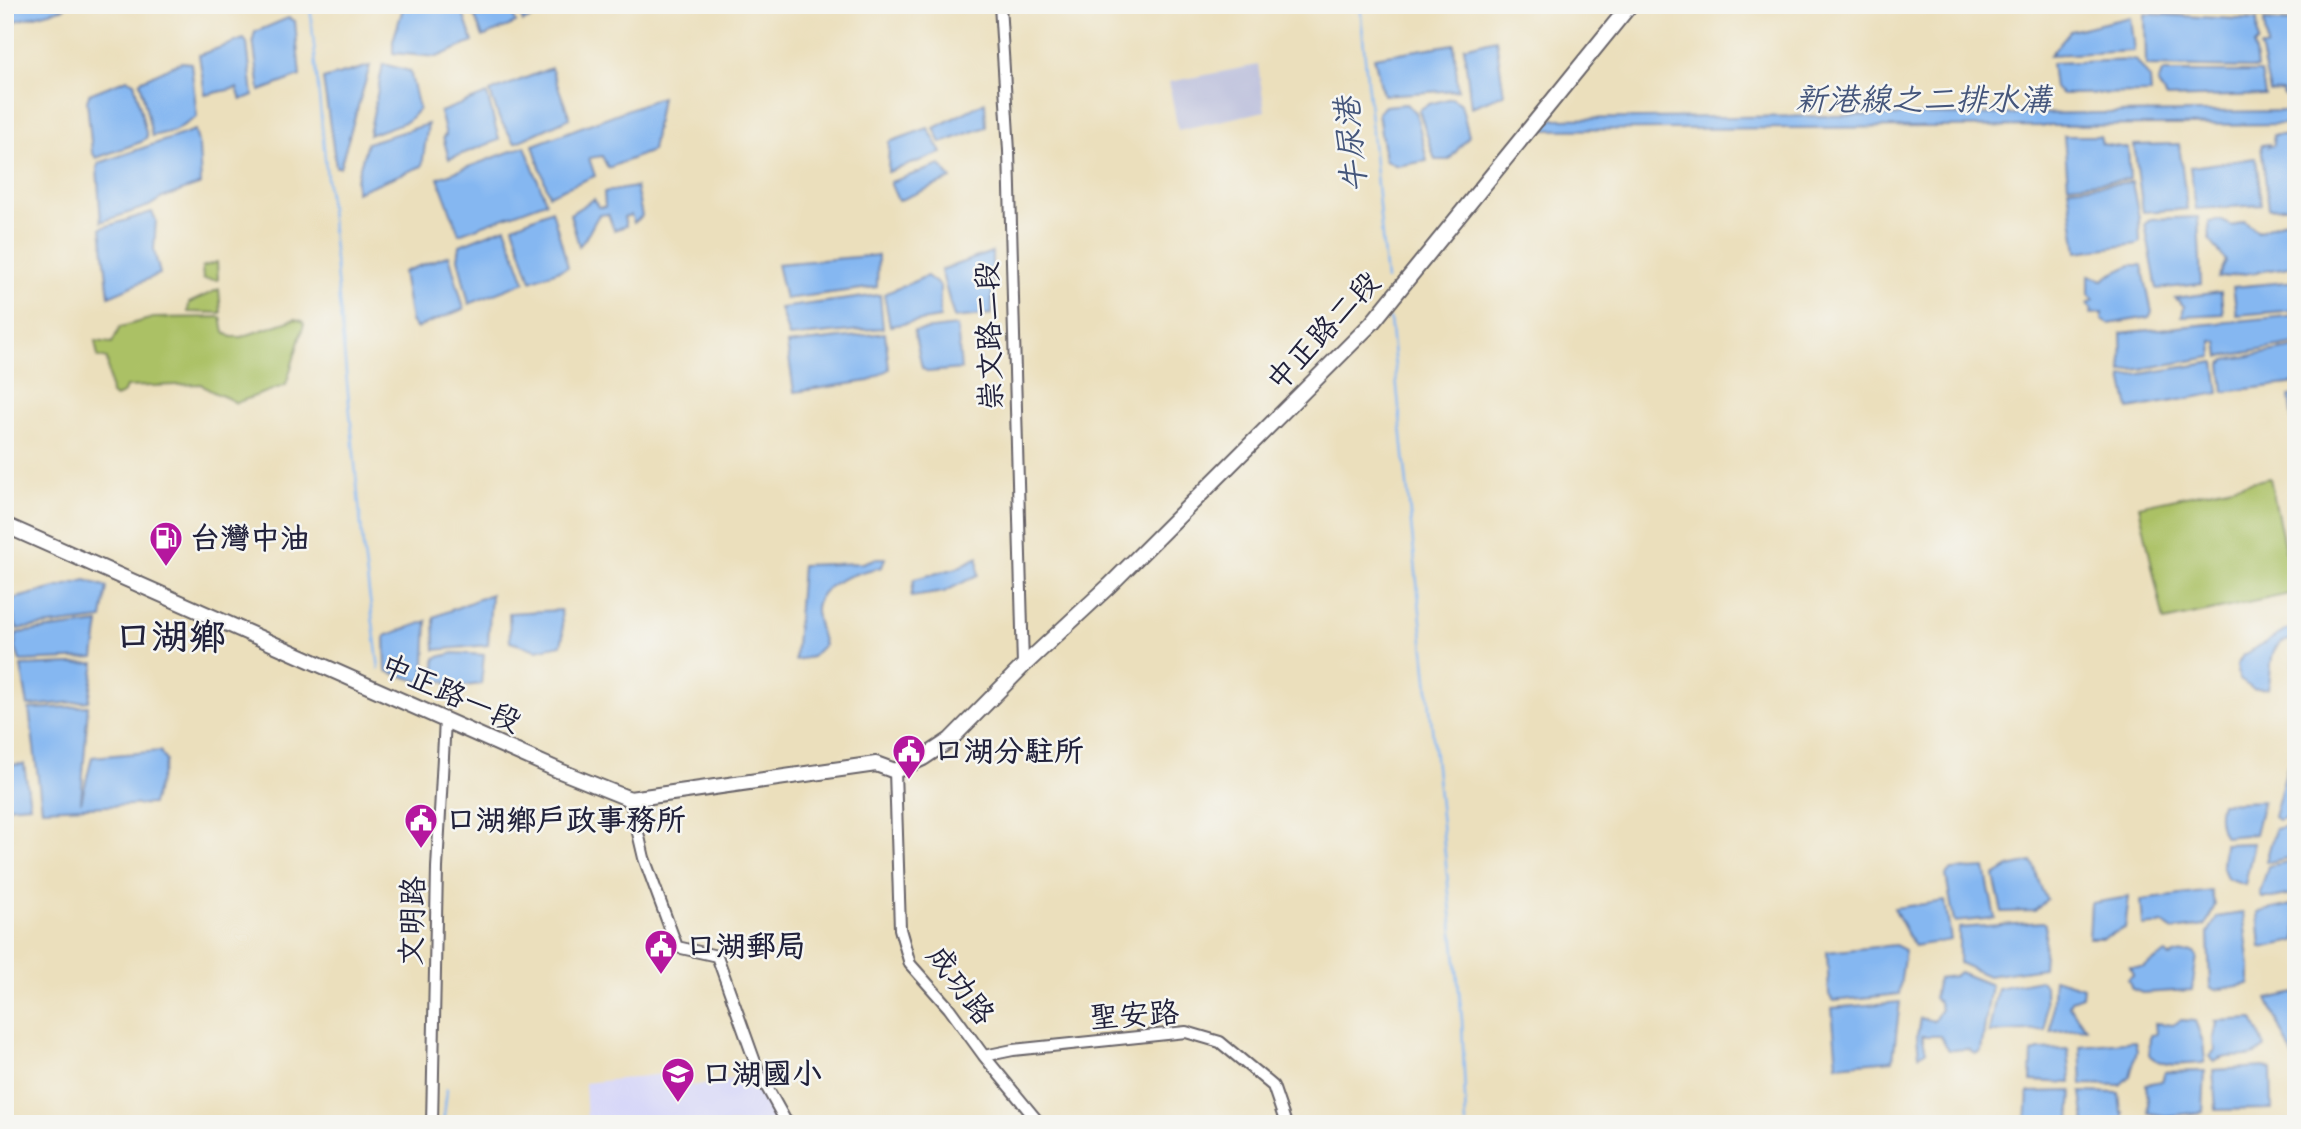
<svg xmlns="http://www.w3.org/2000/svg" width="2301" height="1129" font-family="Caveat,'LXGW WenKai TC',sans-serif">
	<rect width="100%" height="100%" fill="#f6f6f2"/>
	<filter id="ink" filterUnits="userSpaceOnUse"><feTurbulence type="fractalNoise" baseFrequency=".0143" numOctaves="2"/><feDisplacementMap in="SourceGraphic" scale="14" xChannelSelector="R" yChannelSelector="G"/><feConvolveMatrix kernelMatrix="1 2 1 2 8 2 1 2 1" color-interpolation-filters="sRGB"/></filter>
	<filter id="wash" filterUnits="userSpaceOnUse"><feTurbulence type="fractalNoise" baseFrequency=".00686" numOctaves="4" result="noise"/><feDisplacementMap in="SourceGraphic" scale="28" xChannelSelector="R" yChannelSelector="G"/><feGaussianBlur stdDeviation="1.57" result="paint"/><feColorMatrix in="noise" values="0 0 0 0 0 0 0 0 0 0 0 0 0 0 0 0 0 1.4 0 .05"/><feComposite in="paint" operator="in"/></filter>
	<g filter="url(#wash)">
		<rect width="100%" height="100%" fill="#ebdfbc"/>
		<!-- built -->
		<path fill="#d7d7f8" d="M753 1070 776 1119 763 1124H587L585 1083 663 1074V1089L723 1082Z"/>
		<!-- industrial -->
		<path fill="#bfc2dd" d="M1258 65 1265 111 1178 130 1169 82Z"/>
		<!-- green -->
		<path fill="#abc165" stroke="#667250" stroke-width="2" d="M217 262 218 280 203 279 202 267Z
			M219 289 221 313 188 312 189 303Z
			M221 317 224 332 232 337H241L295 319 302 321 304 324 286 385 236 403C223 394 213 395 201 384L126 387 123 394 115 397 111 394 107 359 98 357 95 341 112 343 120 327 153 318Z
			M2270 478 2294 593 2164 621 2139 506Z"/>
		<!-- water -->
		<path fill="#85b7f1" stroke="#546c96" stroke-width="2" d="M5 5H65V8L5 24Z
			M404 5H460L473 42 437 57 393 53V41Z
			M470 5H510L516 23 483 37Z
			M518 5H562L523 22Z
			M2248 5H2296V13L2253 11Z
			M2145 14 2257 20 2258 41 2254 45 2257 68 2146 66Z
			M2130 17 2134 51 2050 55 2070 31Z
			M288 18 295 21 300 76 260 91 253 40 255 32Z
			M2264 21 2296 23V95L2284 96 2282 91 2270 92 2260 47H2267Z
			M244 39 247 43 253 95 241 100 237 88 205 95 199 55Z
			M1496 39 1504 94 1471 107 1464 47Z
			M1454 44 1458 90 1383 95 1374 57Z
			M2136 60 2150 79 2151 93 2062 94 2054 88 2051 63Z
			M181 62 191 63 197 117 174 131 152 136 140 81Z
			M383 64 410 71 419 109 408 121 369 135Z
			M370 66 340 167H336L323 79Z
			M551 68 570 118 515 143 499 118 490 92Z
			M2162 72H2261L2265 95 2166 98 2158 84Z
			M127 79 134 82 147 137 141 142 96 158 92 152 87 101 89 94Z
			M487 94 499 140 449 159 443 137 446 135 440 112Z
			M661 97 652 151 608 168 602 156 589 158 595 176 549 195 533 145Z
			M1452 98 1461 104 1469 136 1449 160H1435L1419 110 1429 104Z
			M985 102 986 127 941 143 934 128Z
			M1406 104 1416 112 1427 161 1397 166 1385 160 1378 113 1385 106Z
			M2296 111V124L1540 130 1554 119Z
			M428 124 422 166 356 192V180L367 143Z
			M928 128 942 153 888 172 889 142Z
			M195 130 199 147 201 184 162 198 149 206 101 222 97 168 99 163Z
			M2273 135H2291L2296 166V206L2269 208 2261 145 2269 144 2268 147 2274 145Z
			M2064 136H2100L2102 144 2128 148 2130 179 2068 185Z
			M2179 144 2187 209 2143 212 2134 145Z
			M525 146 546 202 459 234 438 178Z
			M2256 158 2262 205 2196 209 2190 167Z
			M941 165 951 179 898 201 890 182Z
			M2132 182 2139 218 2140 242 2137 244 2077 252 2068 188Z
			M636 187 642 216 634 223 631 215 624 217 626 226 614 230 608 214 599 215C591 226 589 237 579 246L570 214 594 199 598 207H605L604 192Z
			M552 210 568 267 531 281 513 226Z
			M152 212 156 220 154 250 160 274 109 296 101 228Z
			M2295 216 2296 266 2218 278 2226 261 2210 240 2209 222 2221 220 2232 226 2244 221 2258 232Z
			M2198 217 2201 284 2157 289 2145 224 2151 219Z
			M505 227 525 282 469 304 458 258 460 245Z
			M992 252V314L954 318 941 270Z
			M449 255 464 309 416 328 411 321 403 272Z
			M878 255 877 287 785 299 777 264Z
			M2131 265H2142L2152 312 2149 317 2109 324 2102 320V313L2090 314 2092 310 2087 304 2094 300 2089 295V275L2103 280C2112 272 2120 271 2131 265Z
			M927 276 940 286V318L890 326 884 294Z
			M2296 281V310L2237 315 2233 287Z
			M2221 292 2223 314 2182 316 2184 306 2175 298Z
			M880 295 883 328 789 337 780 308Z
			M2296 315V344L2220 357 2218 342 2212 341 2213 357 2122 372 2121 333Z
			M957 326 961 369 928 372 922 368 914 331Z
			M885 333 889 369 869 381 794 392 787 344Z
			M2296 348V383L2224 392 2221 364 2226 360Z
			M2215 362 2219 393 2129 409 2122 377Z
			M2296 395V454L2289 396Z
			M978 557V575L944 592 911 597 914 579 957 568Z
			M877 558H885L882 567C861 572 819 581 816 608 815 616 822 636 824 645L812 657 795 660 802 565 862 563Z
			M86 580 107 587 102 619 17 629 9 600Z
			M491 594 488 645 435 650 434 617Z
			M561 610 563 636 561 645 537 650 510 642 509 613Z
			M427 621 424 683 386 671 385 636Z
			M99 623 94 658 20 661 15 646 17 633Z
			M2296 625V684C2291 669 2295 655 2292 640 2264 641 2274 671 2268 688L2253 689 2240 680 2237 665 2243 655Z
			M454 653 484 655 481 684 448 688 446 682 436 680 435 658Z
			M95 663 89 701 28 706 21 666Z
			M88 706 81 802 92 757 160 751 166 761 152 804 42 809 29 709Z
			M2294 763 2296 815 2278 820 2274 817 2288 764Z
			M24 764 30 805 5 807V765Z
			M2263 801 2255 834 2225 837C2219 828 2217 813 2221 803Z
			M2296 824V856L2270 862 2266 861 2275 829Z
			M2254 843 2245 885 2227 879 2222 865 2224 844Z
			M2296 860V893L2273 898H2262L2260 893 2268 866Z
			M2032 862C2039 875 2038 887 2047 899L2035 911 2002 912 1994 876 2009 867Z
			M1985 868 1995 918 1954 922 1946 875 1952 870Z
			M2211 891 2215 905 2205 926 2173 930 2164 924 2143 926 2141 900Z
			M2129 897 2125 928 2103 938H2089L2091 903Z
			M1945 901 1951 940 1914 946 1894 908Z
			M2296 904V941L2261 948 2258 912Z
			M2243 913 2250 966V984L2215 990 2210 987 2208 933 2217 917Z
			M2043 922 2046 924 2043 968 1988 976 1959 963V928Z
			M1895 945 1905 950 1899 994 1833 1001 1829 995 1827 952Z
			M2193 952 2197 956 2192 990 2142 993 2132 989 2128 979 2133 975 2130 967H2144L2166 953 2170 957 2177 954Z
			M1959 972 1991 985 1981 1051 1975 1054 1968 1049 1949 1050 1940 1036H1922L1926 1051 1919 1055 1917 1036 1920 1018 1934 1021 1941 1009 1939 1002 1934 998 1938 978 1954 976Z
			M2054 978 2083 987 2082 996 2071 1000 2069 1006 2086 1028 2051 1032Z
			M2040 980 2045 985 2046 1030 1989 1033 1997 988Z
			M2296 993V1061H2295L2267 999Z
			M1900 1002 1893 1060 1837 1065 1832 1008Z
			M2253 1019 2265 1047C2251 1064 2231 1050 2214 1062L2210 1056 2215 1050 2214 1038 2217 1023 2215 1021Z
			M2180 1020 2195 1021 2203 1042 2205 1062 2202 1063C2183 1064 2164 1069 2149 1055L2150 1035 2156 1034 2155 1023 2173 1025Z
			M2135 1041 2137 1051 2130 1076 2120 1085 2082 1084 2080 1046Z
			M2068 1049 2071 1083 2031 1081 2032 1053 2038 1050Z
			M2264 1067 2271 1070 2272 1109 2216 1110 2213 1070Z
			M2205 1071 2203 1112 2166 1116 2149 1113 2146 1084 2162 1081 2165 1072Z
			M2072 1091 2070 1121 2067 1124H2026L2028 1092Z
			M2081 1092 2119 1093 2121 1112H2123V1124H2085Z"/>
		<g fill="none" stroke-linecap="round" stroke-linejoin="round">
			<!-- stream -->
			<path stroke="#85b7f1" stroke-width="2.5" d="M310 5 363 546 379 669
				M1360 5 1386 280
				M1390 319 1462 1020 1466 1124
				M443 1124 447 1089"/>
		</g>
	</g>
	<g filter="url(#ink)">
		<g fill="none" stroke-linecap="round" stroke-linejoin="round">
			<defs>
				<path id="minor" d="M1000 5 1009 151 1023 666
					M895 771 900 929 910 964 949 1008 984 1056 1040 1124
					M630 799 644 858 677 947 717 956 759 1073 785 1120 790 1124
					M984 1056 1013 1050 1186 1032 1220 1042 1273 1086 1286 1124
					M432 1124 437 868 445 720"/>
				<path id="major" d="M5 525 560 771 630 799 876 764 895 771 923 758 950 740 1023 666 1109 586 1372 323 1630 5"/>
			</defs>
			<!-- minor casing -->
			<use href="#minor" stroke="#686468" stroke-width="14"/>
			<!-- major casing -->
			<use href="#major" stroke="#686468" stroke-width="18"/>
			<!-- minor -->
			<use href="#minor" stroke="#fff" stroke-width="10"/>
			<!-- major -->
			<use href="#major" stroke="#fff" stroke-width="14"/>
		</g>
	</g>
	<!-- icons -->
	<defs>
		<symbol id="fuel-pin" viewBox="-11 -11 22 30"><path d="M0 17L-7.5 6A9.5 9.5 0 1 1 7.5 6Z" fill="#b5179e" stroke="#f6f6f2"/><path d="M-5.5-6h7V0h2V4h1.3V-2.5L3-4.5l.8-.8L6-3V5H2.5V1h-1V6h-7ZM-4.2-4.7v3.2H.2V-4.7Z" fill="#fff"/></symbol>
		<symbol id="civic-pin" viewBox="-11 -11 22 30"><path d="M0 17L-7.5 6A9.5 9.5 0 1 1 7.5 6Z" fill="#b5179e" stroke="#f6f6f2"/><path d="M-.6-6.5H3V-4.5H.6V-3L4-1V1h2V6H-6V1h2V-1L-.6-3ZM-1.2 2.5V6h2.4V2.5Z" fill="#fff"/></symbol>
		<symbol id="school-pin" viewBox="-11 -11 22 30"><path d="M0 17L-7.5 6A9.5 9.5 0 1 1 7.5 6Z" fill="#b5179e" stroke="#f6f6f2"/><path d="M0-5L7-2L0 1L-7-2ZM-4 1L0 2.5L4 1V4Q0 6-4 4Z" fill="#fff"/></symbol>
	</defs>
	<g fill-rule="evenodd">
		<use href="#fuel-pin" x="147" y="519" width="38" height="52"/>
		<use href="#civic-pin" x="890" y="732" width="38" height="52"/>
		<use href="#civic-pin" x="402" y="801" width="38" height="52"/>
		<use href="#civic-pin" x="642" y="927" width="38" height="52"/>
		<use href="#school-pin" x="659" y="1055" width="38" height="52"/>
	</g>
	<g text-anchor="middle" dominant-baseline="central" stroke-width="5" stroke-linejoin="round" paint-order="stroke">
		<!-- street labels -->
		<g font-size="30" fill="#22223b" stroke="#f6f6f2">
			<text transform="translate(1323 331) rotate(-47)">中正路二段</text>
			<text transform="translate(989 336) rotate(-92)">崇文路二段</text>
			<text transform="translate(451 693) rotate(24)">中正路一段</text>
			<text transform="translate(412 921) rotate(-88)">文明路</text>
			<text transform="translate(961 985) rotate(53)">成功路</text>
			<text transform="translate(1134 1015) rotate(-4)">聖安路</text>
		</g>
		<!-- poi labels -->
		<g font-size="30" font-weight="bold" fill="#22223b" stroke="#f6f6f2" text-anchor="start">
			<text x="190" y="538">台灣中油</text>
			<text x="934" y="751">口湖分駐所</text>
			<text x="446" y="820">口湖鄉戶政事務所</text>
			<text x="686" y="946">口湖郵局</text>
			<text x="702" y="1074">口湖國小</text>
		</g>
		<!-- water labels -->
		<g font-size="32" font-style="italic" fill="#45567b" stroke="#f6f6f2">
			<text x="1923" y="99">新港線之二排水溝</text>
			<text transform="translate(1351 145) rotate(-95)">牛尿港</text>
		</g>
		<!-- district labels -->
		<g font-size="37" font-weight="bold" fill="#22223b" stroke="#f6f6f2">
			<text x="170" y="636">口湖鄉</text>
		</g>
	</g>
	<!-- margin -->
	<rect width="2301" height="1129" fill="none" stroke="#f6f6f2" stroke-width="28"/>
</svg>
